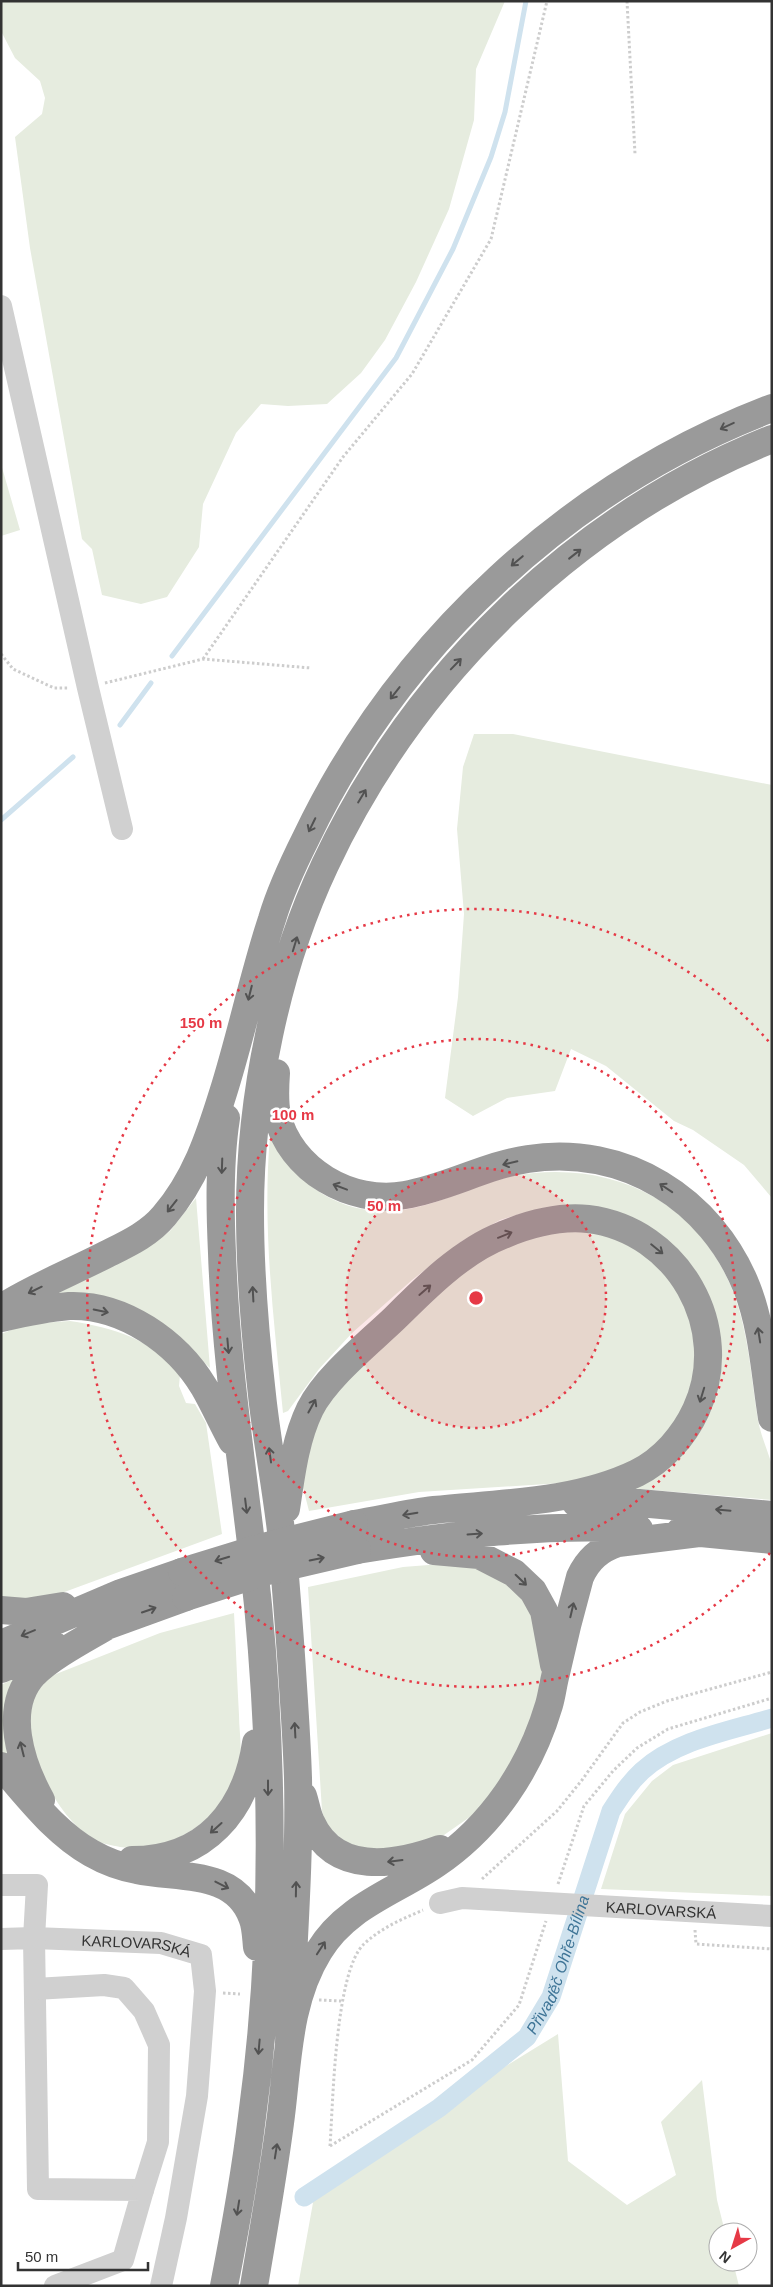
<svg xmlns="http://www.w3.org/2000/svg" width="773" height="2287" font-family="Helvetica,sans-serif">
	<rect width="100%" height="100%" fill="#fff"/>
	<!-- green -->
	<path fill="#e6ecdf" d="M1 1H505L476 69 474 120 449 209 416 282 385 340 361 373 327 404 288 406 261 404 236 433 203 504 199 547 167 597 141 604 102 595 92 549 82 539 30 248 15 137 42 114 45 98 40 81 15 58 1 31Z
		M1 464 20 530 1 536Z
		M474 734H513L772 785V1198L744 1165 693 1130 674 1121 606 1066 571 1049 555 1091 507 1098 473 1116 445 1098 458 997 464 914 457 829 463 767Z
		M270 1136C293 1179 331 1210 382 1211 435 1213 481 1177 534 1173 624 1165 701 1207 734 1294 748 1332 751 1374 757 1414 759 1431 766 1446 771 1462 773 1473 772 1489 772 1500L628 1488 689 1442 703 1288 567 1208 520 1214 500 1220 462 1241 412 1280 352 1333 319 1369 288 1411 283 1413C274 1321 262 1229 270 1136Z
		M196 1198 210 1368 170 1331 102 1298 58 1293 142 1251 170 1231Z
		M586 1229 636 1246 675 1282 696 1330 695 1382 673 1429 634 1463 578 1482 419 1492 309 1511 301 1480 310 1437 334 1392 468 1267 504 1245 533 1235Z
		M70 1321C114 1328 151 1338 180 1375L179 1386 186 1403 195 1404 206 1423 222 1534 40 1601 1 1599V1334L26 1324Z
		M454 1563 476 1566 507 1583 523 1599 533 1615 544 1673 539 1700 508 1773 477 1812 444 1835 423 1843 374 1851 346 1843 326 1825 322 1811 308 1587 403 1567Z
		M234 1613C236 1647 237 1681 239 1715 239 1729 242 1746 240 1760 240 1766 236 1773 234 1778 218 1823 168 1854 120 1847 112 1845 102 1844 95 1840 57 1819 23 1750 31 1707 33 1694 43 1684 51 1676L160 1633Z
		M17 1677 15 1768 1 1757V1685Z
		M772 1733V1896L601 1889 625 1814 652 1781 673 1765Z
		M558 2034 568 2161 627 2205 676 2175 661 2122 702 2080 717 2200 725 2232H718V2262H733L739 2286H298L316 2186 436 2109Z"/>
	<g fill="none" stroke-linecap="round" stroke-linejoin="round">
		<!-- stream -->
		<path stroke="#cfe2ee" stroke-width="5" d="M172 656 396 358 453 249 491 157 505 112 526 1
			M120 725 151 683
			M1 820 73 757"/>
		<!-- canal -->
		<path stroke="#cfe2ee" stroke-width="19" id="s1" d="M304 2197 439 2108 527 2037 551 1997 611 1811C620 1797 629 1783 642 1771 676 1740 729 1731 772 1718"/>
		<!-- path -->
		<path stroke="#cdcdcd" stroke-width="3" stroke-dasharray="2.5 2.5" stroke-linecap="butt" d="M627 1 635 154
			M1 654 13 669 54 688H69
			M203 659 343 457 412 374 491 239 547 1
			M105 683 203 659 311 668
			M482 1879 557 1811 582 1780 623 1723 640 1712 667 1701 772 1672
			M558 1884 584 1806 613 1771 637 1748 668 1729 772 1698
			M695 1930 696 1944 772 1949
			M223 1993 240 1994
			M319 2000 341 2001
			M330 2146 472 2060 519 2005 546 1921
			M330 2146C333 2104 335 1971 364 1944 381 1928 402 1919 423 1910"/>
		<!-- minor -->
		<g stroke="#d0d0d0" stroke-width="22">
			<path d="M1 306 88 688 122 829"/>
			<path id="s2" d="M1 1885H37L34 1938 161 1943 201 1955 205 1991 197 2096 176 2218 161 2286"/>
			<path id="s3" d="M440 1903 462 1898 772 1916"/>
			<path d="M1 1939 34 1938 38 2189 143 2190 123 2260 55 2286"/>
			<path d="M35 1989 104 1985 124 1988 144 2011 159 2045 158 2142 143 2190"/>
		</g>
		<!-- highway -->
		<path stroke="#9a9a9a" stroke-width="28" d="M276 1073C275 1087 274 1101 277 1115 290 1170 351 1205 405 1195 447 1188 486 1165 528 1159 624 1144 712 1199 747 1288 763 1329 765 1375 772 1418
			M1 1308C34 1287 72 1272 107 1254 127 1244 149 1234 164 1216 195 1180 209 1138 223 1093 241 1036 253 977 272 919 280 892 293 864 306 838 399 643 570 485 772 408
			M1 1318C23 1313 46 1308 69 1306 123 1304 177 1342 204 1387 214 1404 222 1423 232 1441
			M576 1503H639L772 1515
			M286 1509C291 1476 295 1440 310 1409 326 1377 369 1343 395 1318 426 1287 462 1251 503 1235 529 1224 559 1216 588 1219 678 1230 734 1328 696 1410 684 1436 663 1460 637 1473 575 1503 501 1503 434 1510 407 1513 380 1520 354 1524
			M680 1531 772 1540
			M357 1550C450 1535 545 1523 639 1529
			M434 1551 479 1555 514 1573 533 1591 544 1611 554 1665
			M1 1610 26 1612 63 1606
			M95 1630 186 1597
			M1 1644 121 1593 182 1572
			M1 1669 55 1646
			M1 1766C29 1797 54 1832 91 1853 105 1861 121 1867 137 1870 178 1879 234 1869 252 1917 256 1926 256 1938 257 1947
			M303 1796C306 1805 307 1814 311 1822 335 1876 396 1865 440 1849
			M41 1800C21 1764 2 1708 34 1674 53 1655 89 1637 112 1623
			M132 1860C205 1860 246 1811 256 1743
			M289 2043C292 1955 300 1866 298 1778 297 1747 295 1716 293 1686 290 1637 286 1588 282 1540 277 1491 267 1443 262 1395 255 1334 250 1273 250 1212 250 1098 276 969 325 865 414 675 576 517 772 439
			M224 2286C235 2230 245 2174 252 2117 275 1948 274 1774 258 1605 246 1488 226 1371 222 1253 220 1209 219 1162 226 1118
			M254 2286C263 2232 273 2177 280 2123 288 2065 287 2002 319 1951 346 1906 395 1892 436 1864 492 1826 530 1769 549 1705 552 1695 553 1684 556 1673 563 1641 571 1609 580 1577 588 1559 600 1549 618 1543L699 1533"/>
		<!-- highway-bridge -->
		<path stroke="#9a9a9a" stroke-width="28" d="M182 1572 263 1547 354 1524
			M186 1597 267 1571 357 1550"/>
	</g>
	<!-- one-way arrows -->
	<defs><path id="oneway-shaft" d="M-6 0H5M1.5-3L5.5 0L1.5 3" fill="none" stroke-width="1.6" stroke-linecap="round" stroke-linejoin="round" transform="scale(1.25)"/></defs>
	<g stroke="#525252">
		<use href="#oneway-shaft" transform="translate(727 426) rotate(155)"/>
		<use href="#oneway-shaft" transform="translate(575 554) rotate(-38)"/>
		<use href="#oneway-shaft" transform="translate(517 561) rotate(140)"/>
		<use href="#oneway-shaft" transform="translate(456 664) rotate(-46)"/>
		<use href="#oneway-shaft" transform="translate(395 693) rotate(128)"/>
		<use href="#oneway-shaft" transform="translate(362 796) rotate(-59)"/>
		<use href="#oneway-shaft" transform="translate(312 825) rotate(116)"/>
		<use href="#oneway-shaft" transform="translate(295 944) rotate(-73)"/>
		<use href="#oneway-shaft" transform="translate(250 993) rotate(104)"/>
		<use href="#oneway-shaft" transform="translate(510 1163) rotate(167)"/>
		<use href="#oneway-shaft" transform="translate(222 1166) rotate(92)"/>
		<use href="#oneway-shaft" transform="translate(340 1187) rotate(-159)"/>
		<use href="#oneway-shaft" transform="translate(666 1188) rotate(-146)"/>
		<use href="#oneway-shaft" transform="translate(172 1206) rotate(128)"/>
		<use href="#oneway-shaft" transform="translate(505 1235) rotate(-22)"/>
		<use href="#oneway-shaft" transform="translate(657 1249) rotate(39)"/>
		<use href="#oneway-shaft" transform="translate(35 1290) rotate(154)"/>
		<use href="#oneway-shaft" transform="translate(425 1290) rotate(-41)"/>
		<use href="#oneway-shaft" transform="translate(253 1294) rotate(-93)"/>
		<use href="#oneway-shaft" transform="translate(101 1311) rotate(12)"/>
		<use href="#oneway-shaft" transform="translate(759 1335) rotate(-99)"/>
		<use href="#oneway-shaft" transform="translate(228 1346) rotate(85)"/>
		<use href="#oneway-shaft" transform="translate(702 1395) rotate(107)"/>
		<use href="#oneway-shaft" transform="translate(312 1406) rotate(-61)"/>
		<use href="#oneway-shaft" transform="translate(270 1455) rotate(-98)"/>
		<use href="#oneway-shaft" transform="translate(246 1506) rotate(83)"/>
		<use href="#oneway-shaft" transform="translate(723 1510) rotate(-175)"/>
		<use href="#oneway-shaft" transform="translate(410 1514) rotate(170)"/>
		<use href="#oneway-shaft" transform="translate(475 1534) rotate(-4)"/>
		<use href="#oneway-shaft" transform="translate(222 1559) rotate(163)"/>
		<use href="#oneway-shaft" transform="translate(317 1559) rotate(-12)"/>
		<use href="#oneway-shaft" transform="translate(521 1580) rotate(44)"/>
		<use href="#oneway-shaft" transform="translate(149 1610) rotate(-19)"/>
		<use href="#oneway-shaft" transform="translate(572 1610) rotate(-77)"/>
		<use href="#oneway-shaft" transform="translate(28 1633) rotate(157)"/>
		<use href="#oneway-shaft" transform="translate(295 1730) rotate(-93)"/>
		<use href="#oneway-shaft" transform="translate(22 1749) rotate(-104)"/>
		<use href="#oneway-shaft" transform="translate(268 1788) rotate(90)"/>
		<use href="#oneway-shaft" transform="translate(216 1828) rotate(138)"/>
		<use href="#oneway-shaft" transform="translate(395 1861) rotate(173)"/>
		<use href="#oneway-shaft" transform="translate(222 1885) rotate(27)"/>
		<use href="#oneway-shaft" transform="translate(296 1889) rotate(-89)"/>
		<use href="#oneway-shaft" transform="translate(321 1948) rotate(-57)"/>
		<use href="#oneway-shaft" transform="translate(259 2047) rotate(95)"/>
		<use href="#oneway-shaft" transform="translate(276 2151) rotate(-81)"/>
		<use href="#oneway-shaft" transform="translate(238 2208) rotate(99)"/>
	</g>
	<!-- distance rings -->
	<circle cx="476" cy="1298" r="130" fill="#e63946" fill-opacity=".12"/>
	<g fill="none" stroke="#e63946" stroke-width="2.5" stroke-dasharray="2.5 5">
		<circle cx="476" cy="1298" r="130"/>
		<circle cx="476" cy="1298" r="259"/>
		<path d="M770 1553A389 389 0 1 1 770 1043"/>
	</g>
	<g text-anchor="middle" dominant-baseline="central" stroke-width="5" stroke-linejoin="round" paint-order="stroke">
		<!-- street labels -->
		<g font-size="15" fill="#333" stroke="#fff">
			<text stroke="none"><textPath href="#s3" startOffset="222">KARLOVARSKÁ</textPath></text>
			<text stroke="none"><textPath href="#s2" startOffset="192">KARLOVARSKÁ</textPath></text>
		</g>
		<!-- water labels -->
		<g font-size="16" font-style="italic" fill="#3f7597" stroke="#fff">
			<text stroke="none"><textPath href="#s1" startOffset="354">Přivaděč Ohře-Bílina</textPath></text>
		</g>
	</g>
	<circle cx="476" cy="1298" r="8" fill="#e63946" stroke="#fff" stroke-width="2.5"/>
	<g font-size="15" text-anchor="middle" font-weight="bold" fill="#e63946" stroke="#fff" stroke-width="5" stroke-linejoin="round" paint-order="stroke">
		<text x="201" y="1028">150 m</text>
		<text x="293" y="1120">100 m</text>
		<text x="384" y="1211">50 m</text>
	</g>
	<!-- border -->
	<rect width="773" height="2287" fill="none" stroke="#333333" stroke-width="5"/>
	<!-- north arrow -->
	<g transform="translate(733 2247) rotate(219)"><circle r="24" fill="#ffffff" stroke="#adadad"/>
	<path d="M0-4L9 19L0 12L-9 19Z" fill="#e63946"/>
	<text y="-8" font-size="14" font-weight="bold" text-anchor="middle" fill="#333333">N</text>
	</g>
	<!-- scale -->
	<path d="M18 2262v8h130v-8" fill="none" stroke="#333333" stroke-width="2.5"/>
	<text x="25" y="2262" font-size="15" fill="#333333" stroke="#ffffff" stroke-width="4" paint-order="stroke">50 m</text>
</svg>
